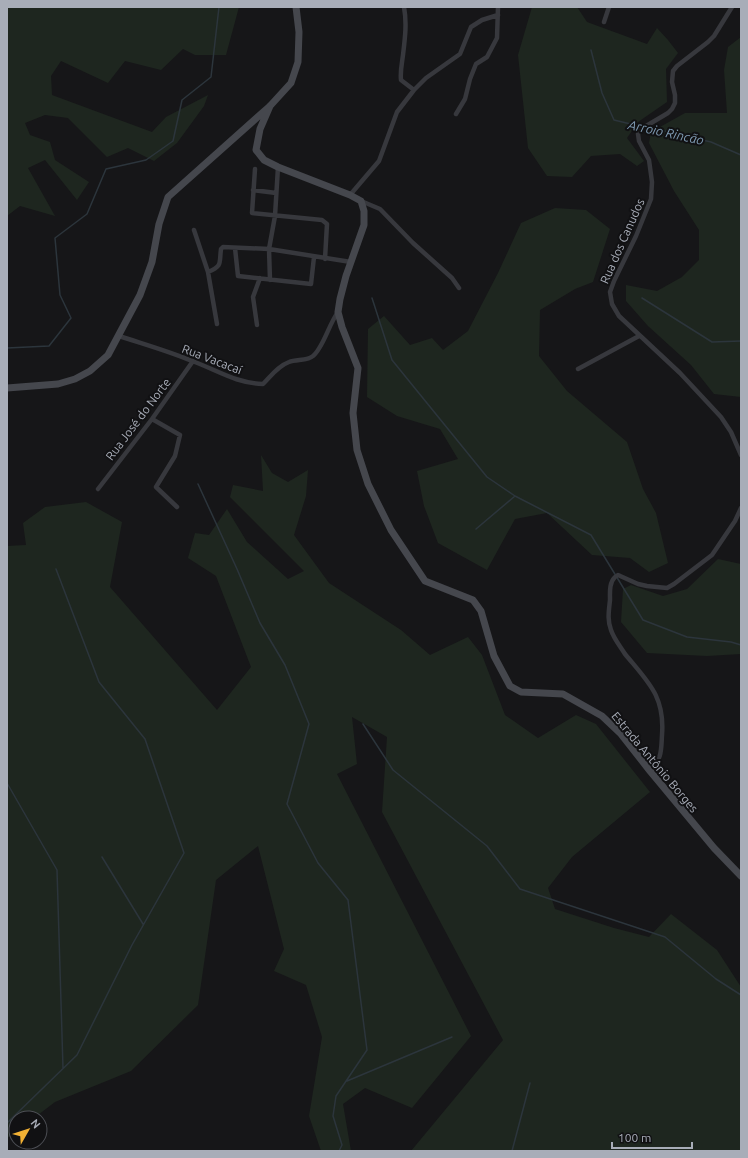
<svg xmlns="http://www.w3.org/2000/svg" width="748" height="1158" font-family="Ubuntu,sans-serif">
	<rect width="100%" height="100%" fill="#161618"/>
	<!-- green -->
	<path fill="#1e261f" d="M7 7H239L226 55H195L183 49 161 70 125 61 108 83 61 61 51 76 52 95 152 132 166 117 208 95 204 106 177 143 154 161 128 148 107 157 68 118 45 115 25 123 30 135 50 142 55 160 89 182 77 200 45 160 28 168 55 216 20 206 7 216Z
		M532 7H577L587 22 647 44 657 28 668 40 678 53 666 69 667 102 638 122 627 138 644 161 637 166 620 154 591 156 572 177 547 176 528 148 518 55Z
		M741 37V397L714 394 691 365 648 326 626 301V285L657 291 682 277 699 260V230L674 191 649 143 651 132 685 113H727L724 70 728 47Z
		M555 208 586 210 610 229 593 282 575 289 540 310 539 356 567 391 627 442 643 489 656 513 668 563 649 572 630 558 592 555 547 513 515 519 487 570 438 543 424 506 417 471 458 459 440 429 397 416 367 397 368 329 384 316 410 345 432 338 443 350 468 331 498 273 521 223Z
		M261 455 272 473 288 482 308 470 306 496 294 535 329 583 401 630 430 655 468 637 482 655 505 715 538 738 576 715 596 724 650 792 572 857 548 888 555 909 614 928 649 937 671 914 717 950 741 987V1151H411L503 1040 382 812 387 737 352 717 357 764 337 774 471 1036 412 1108 365 1088 343 1104 351 1151H321L309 1116 322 1037 306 985 274 971 284 949 258 846 216 880 198 1005 131 1071 55 1102 34 1118H16V1132L7 1138V546L26 545 23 523 45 507 86 502 122 522 110 587 217 710 251 667 216 576 188 558 195 533 209 535 227 509 247 542 288 579 304 571 230 497 233 485 263 491Z
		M718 559 741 564V654L707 656 647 653 621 622 623 589 631 585 663 596 687 589Z"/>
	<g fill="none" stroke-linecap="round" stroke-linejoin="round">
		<!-- stream -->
		<path stroke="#2c353c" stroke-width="1.5" d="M591 50 602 93 614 120 643 127
			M647 127 711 142 741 155
			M372 298 392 360 487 477 515 496 591 535 643 620 687 637 731 642 741 645
			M642 298 712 342 741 341
			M7 348 49 346 71 318 60 295 55 238 87 214 106 169 146 160 173 141 182 100 211 77 219 7
			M198 484 237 569 260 623 285 665 309 724 287 804 318 863 348 900 367 1050 336 1096 333 1116 342 1145 339 1151
			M476 529 515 496
			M363 724 393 770 487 846 520 889 665 937 716 979 741 995
			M7 783 57 870 63 1068
			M102 857 143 924
			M347 1081 452 1037
			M7 1123 77 1055 132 945 184 853 145 739 99 682 56 569
			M512 1151 530 1083"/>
		<!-- street -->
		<path stroke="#37383d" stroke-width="4.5" d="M404 7C407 23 405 38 403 55 402 63 400 71 401 80L414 90
			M732 7 714 36 708 42 677 66 673 71 672 82 675 95V103L672 109 668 113 641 129 638 134 639 141 649 160 652 182 651 199 636 236 614 281 610 292 612 304 619 316 680 373 721 417 731 432 741 455
			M604 22 609 7
			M456 114 465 99 470 79 476 64 487 57 497 38 498 7
			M255 169 252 213 322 220 327 224 325 259
			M253 190 276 193
			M350 195 379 161 397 112 414 90 426 78 460 54 471 27 482 20 498 15
			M361 201 380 209 413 243 452 278 459 288
			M194 230 208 272 217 324
			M235 248 238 276 311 284 314 257
			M208 272C223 266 219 263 221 249L223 247 269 249 351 262
			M270 280 269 249 275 216 278 167
			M257 325 253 297 260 278
			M119 336C143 344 168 351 192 361 217 370 235 383 263 384 271 376 278 366 289 362 296 359 308 361 313 356 323 348 329 324 338 312
			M578 369 639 336
			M152 419 180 435 175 456 156 487 177 507
			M98 489 152 419 193 361
			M650 771C662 757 661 753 662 735 665 696 648 682 625 654 620 646 614 639 611 630 607 620 609 610 610 600 610 592 609 583 615 577L618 575 638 584 647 586 667 588 674 584 712 555 735 521 741 508"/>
		<!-- secondary -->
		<path stroke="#45474d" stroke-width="7" d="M270 106 260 129 256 150 264 160 278 167 350 195 361 201 364 211V225L346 276 340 299 338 312 342 327 358 368 353 413 357 450 368 484 391 530 425 581 473 600 481 611 494 656 510 686 521 692 563 694 602 716 621 734 650 771 714 848 741 876
			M7 388 58 384 75 379 90 371 108 355 140 295 152 262 159 224 168 197 270 106 291 83 298 62 299 32 296 7"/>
	</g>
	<g text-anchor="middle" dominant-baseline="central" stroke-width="4" stroke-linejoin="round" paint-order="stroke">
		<!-- street labels -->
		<g font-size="12" fill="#a8adb8" stroke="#111113">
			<text transform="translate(622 241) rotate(-66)">Rua dos Canudos</text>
			<text transform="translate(212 359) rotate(21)">Rua Vacacaí</text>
			<text transform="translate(138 419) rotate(-53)">Rua José do Norte</text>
			<text transform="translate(655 762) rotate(50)">Estrada Antônio Borges</text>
		</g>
		<!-- water labels -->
		<g font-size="13" font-style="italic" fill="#7f9bb3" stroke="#111113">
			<text transform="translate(666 132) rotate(12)">Arroio Rincão</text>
		</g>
	</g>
	<!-- border -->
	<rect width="748" height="1158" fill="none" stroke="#a8adb8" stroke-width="16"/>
	<!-- north arrow -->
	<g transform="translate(28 1130) rotate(51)"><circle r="19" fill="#111113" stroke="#4d4f55"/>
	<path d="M0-3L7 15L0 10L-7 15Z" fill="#f2b134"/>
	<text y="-6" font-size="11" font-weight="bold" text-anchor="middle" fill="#a8adb8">N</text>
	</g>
	<!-- scale -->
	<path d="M612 1142v6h80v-6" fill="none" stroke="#a8adb8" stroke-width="2"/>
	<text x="618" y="1142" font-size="12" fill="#a8adb8" stroke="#111113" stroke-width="3" paint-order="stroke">100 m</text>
</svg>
